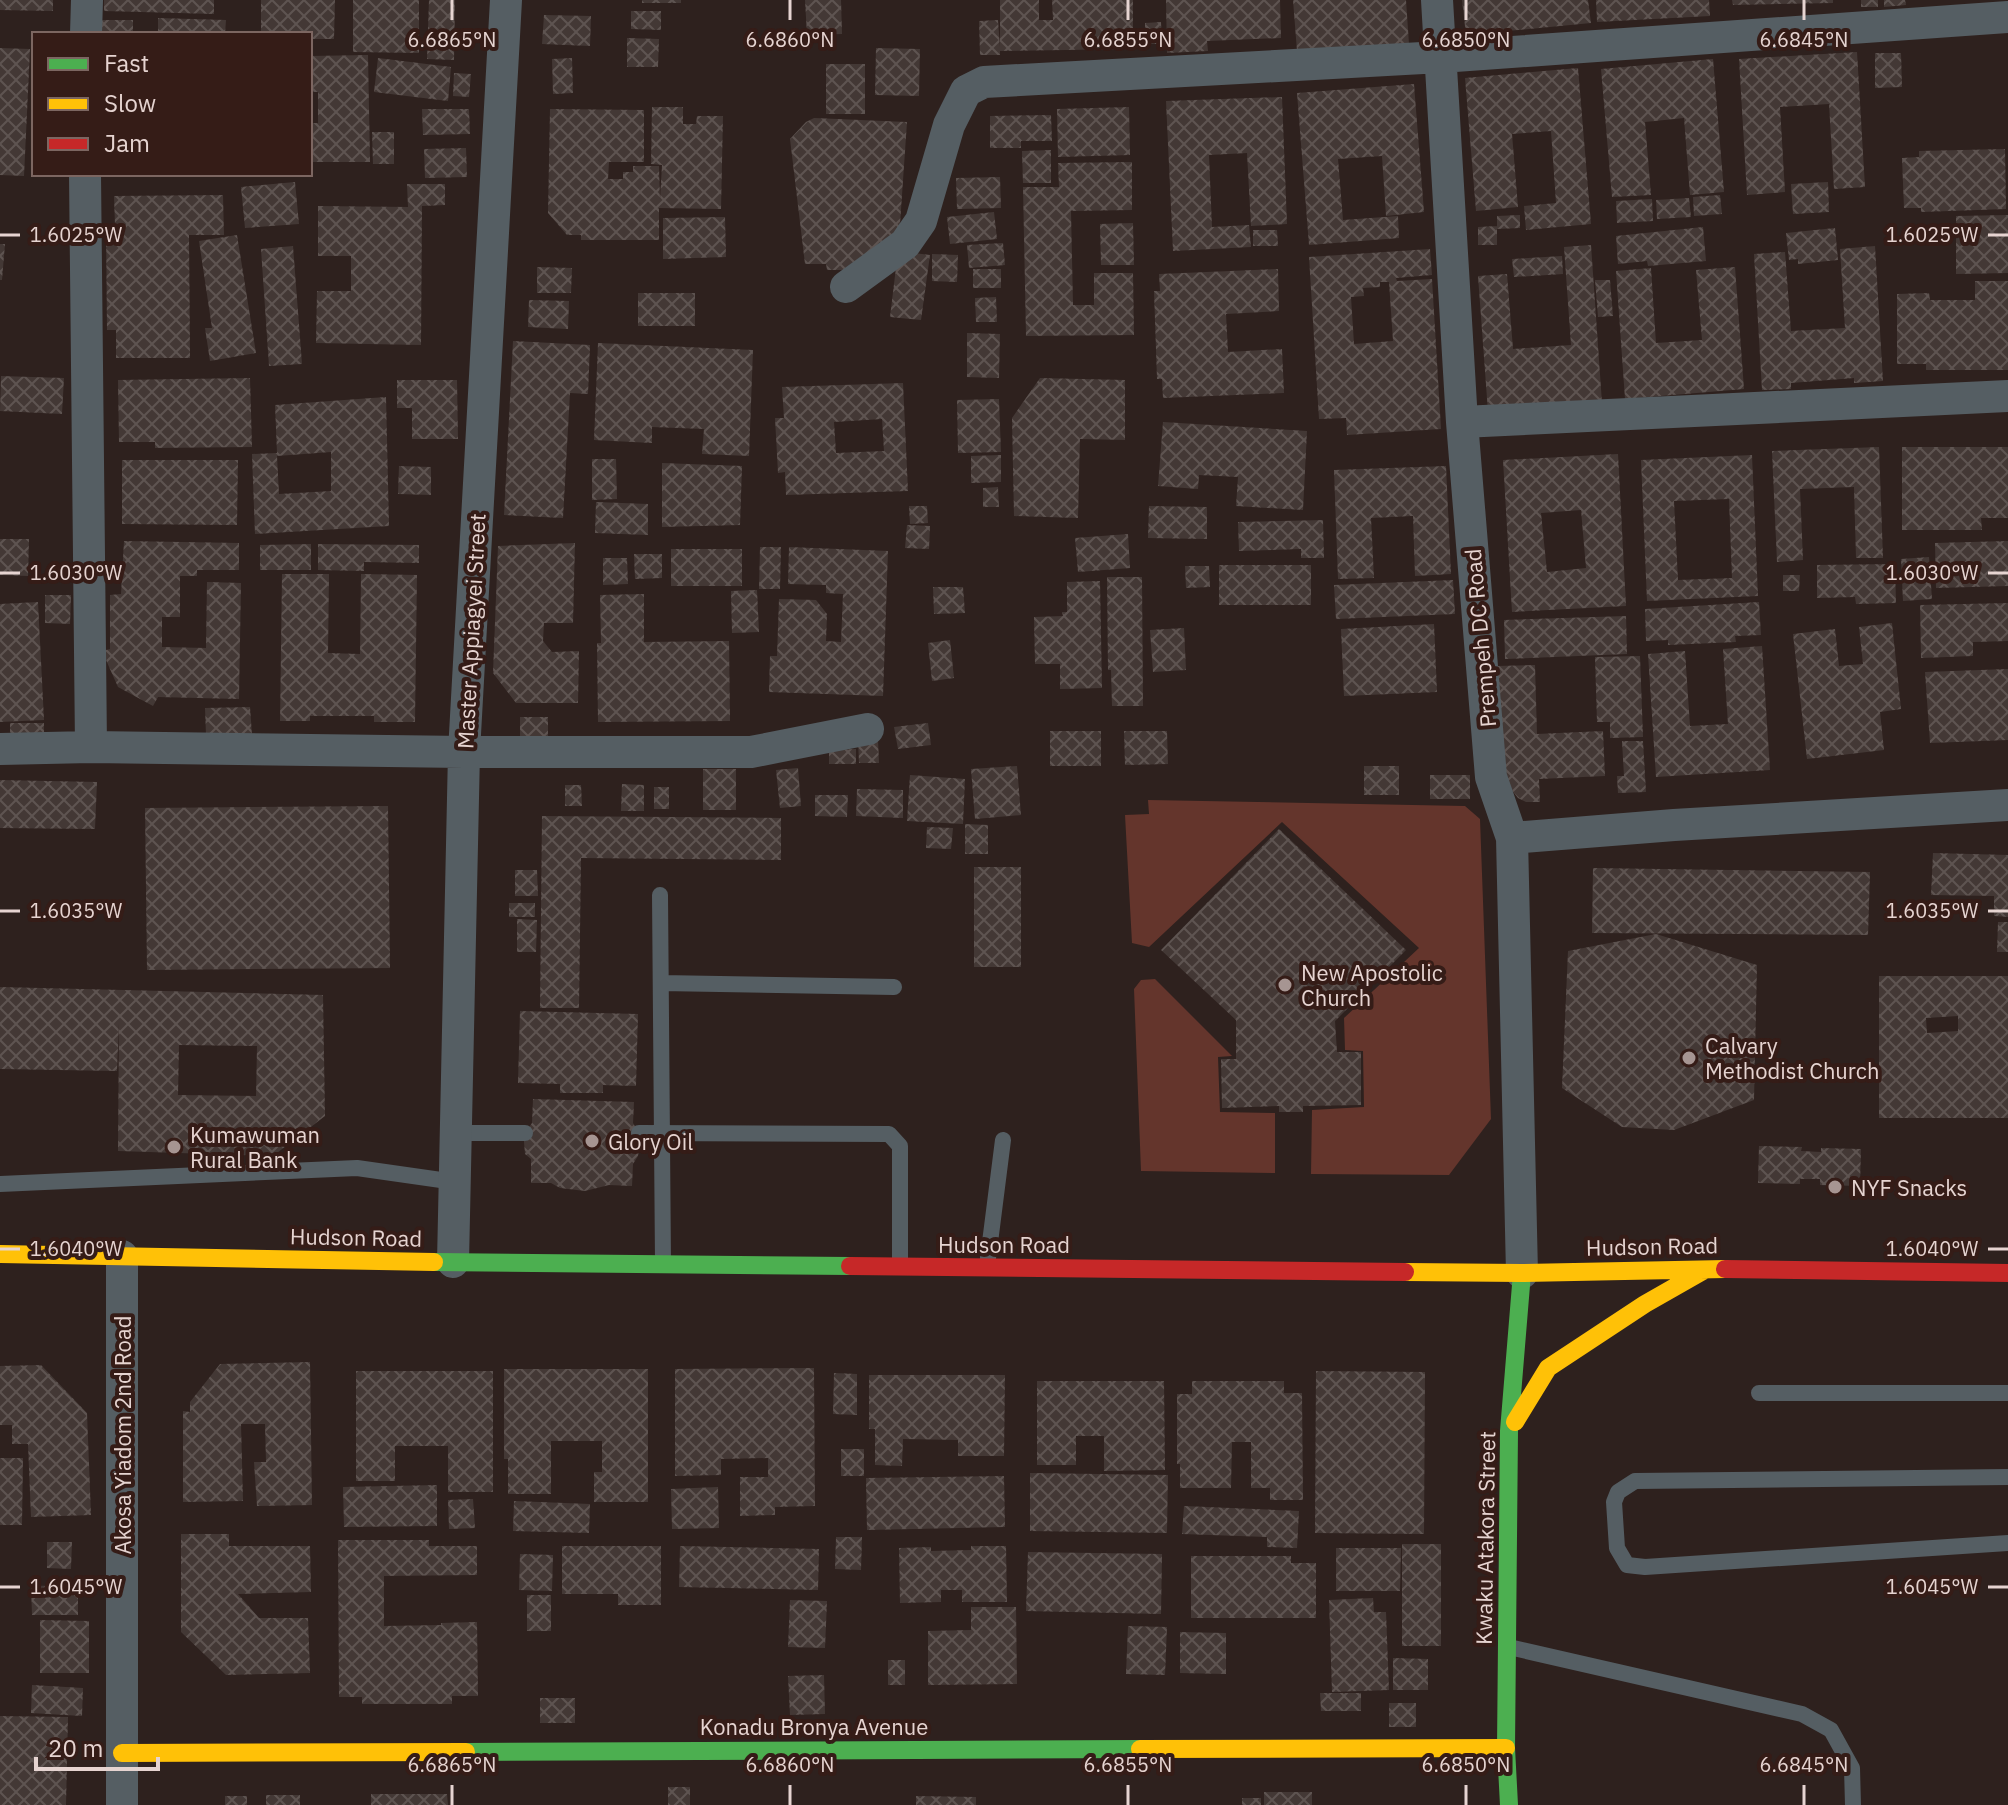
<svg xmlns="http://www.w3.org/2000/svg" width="2008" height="1805" font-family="'IBM Plex Sans',sans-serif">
	<defs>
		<pattern id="building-cross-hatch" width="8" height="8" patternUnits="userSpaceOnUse" patternTransform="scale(2)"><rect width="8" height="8" fill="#433835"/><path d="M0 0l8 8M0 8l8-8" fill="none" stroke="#5e5451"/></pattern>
	</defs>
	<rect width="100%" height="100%" fill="#2e211e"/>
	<!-- green -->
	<path fill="#64352c" d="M1148 800 1465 806 1480 819 1491 1119 1449 1175 1311 1174 1312 1110 1364 1107 1363 1051 1345 1050 1344 1018 1419 948 1282 822 1149 947 1132 943 1125 815 1149 814Z
		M1155 979 1232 1056 1218 1057 1220 1112 1275 1113V1173L1141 1171 1134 989 1141 980Z"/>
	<!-- building -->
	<path fill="url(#building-cross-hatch)" fill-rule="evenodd" d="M0 0H53V11L0 10Z
		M104 0H214V14L104 11Z
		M261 0H335L334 39H310V34H261Z
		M353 0H419V53L353 52Z
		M429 0H455L454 60 427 59Z
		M642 0H681V3H642Z
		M805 0H841L842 34 807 35Z
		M1000 0H1039V20H1053L1052 0H1133V49L1000 51V55H980L979 21 998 20 1000 47Z
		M1166 0H1280L1281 38 1207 41 1208 51 1167 53Z
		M1293 0H1406L1409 44 1297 51Z
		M1462 0H1588L1591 23 1466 35Z
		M1596 0H1709L1710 16 1597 22Z
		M1732 0H1833V3L1733 5Z
		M1861 0H1878V7H1861Z
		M1884 0H1905L1906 5 1884 7Z
		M631 11H661V30L631 29Z
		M544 15 591 16 590 46 542 44Z
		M158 18 226 20 225 34H158Z
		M99 20H133V34H99Z
		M1161 22 1162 44H1145V23Z
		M627 38 659 39 658 67H627Z
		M0 48 30 49 24 176 0 175Z
		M876 48 920 49 919 96 875 95Z
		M1857 52 1865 187 1834 189 1829 104 1780 107 1785 192 1747 195 1739 59Z
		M1875 53H1901L1902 87 1875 88Z
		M368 55 370 162H310V123H318V92H310V56Z
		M378 58 451 67 448 101 374 92Z
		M572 58 573 93 553 94 552 59Z
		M1713 59 1724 192 1690 195 1684 118 1645 122 1651 195 1612 197 1601 69Z
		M826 64H865V114H826Z
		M1578 68 1591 224 1526 230 1524 206 1556 203 1551 131 1512 134 1518 207 1476 211 1465 78Z
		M454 73 471 74 469 97 453 96Z
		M1414 84 1424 212 1386 216 1382 156 1338 159 1343 220 1398 216 1399 238 1309 245 1297 93Z
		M1282 97 1287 224 1251 226 1247 153 1209 155 1212 227 1249 225 1251 247 1173 251 1166 101Z
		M652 107H683V124H696L697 116H723L721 209 659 208V240H581V235H567L548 213 550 109 644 110V162H609L608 179H623V172H633V166H659L660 200 662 165 651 164Z
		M1129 107 1130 155 1058 157 1057 109Z
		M422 109H469L470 134 423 135Z
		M1051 115 1052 141H1021V148H990V116Z
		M814 118 907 122 899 239 855 270H827L826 264H805L790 139 806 122Z
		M372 132H394V164H373Z
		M466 148 467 177 425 178 424 149Z
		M2005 149 2006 209 1921 212V208H1904L1902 158 1919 157V151Z
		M1051 150V183H1023L1022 151Z
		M1132 162V210L1071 211 1073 305H1094V273H1133L1134 335 1026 336 1023 187H1059L1058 163Z
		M1000 177 1001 208 957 209 956 178Z
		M295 182 299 224 245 228 241 187Z
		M1828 182 1829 212 1793 214 1791 184Z
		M407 184H445V205L422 206 421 345 316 343 317 291H351V256H318V206L408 207Z
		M223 195 224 235H189L190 358H116V330H107L106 226H115L114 196Z
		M1720 195 1722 214 1694 216 1693 197Z
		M1689 198 1691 217 1657 219 1656 200Z
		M1652 199 1653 221 1617 223 1616 201Z
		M994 212 997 239 950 244 947 217Z
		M1520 215V228L1497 229V216Z
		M2008 215V273L1956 274V216Z
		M725 217 726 257 663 259V218Z
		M1133 223 1134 265H1101L1100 224Z
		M1497 226V245H1478V227Z
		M1703 227 1706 261 1648 266 1647 261 1618 264 1616 236Z
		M1835 228 1838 260 1798 264V259L1789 260 1786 233Z
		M1253 230H1277L1278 246H1253Z
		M237 235 256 353 210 361 205 328H212L199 241Z
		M1003 243 1005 265 969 268 967 245Z
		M0 244H5L2 280H0Z
		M1591 245 1602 403 1488 412 1478 276 1507 274 1513 349 1571 345 1564 247Z
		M293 246 302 364 269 366 261 249Z
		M1875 246 1883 381 1854 383V378L1791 383V389L1762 390 1754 254 1785 252 1791 331 1845 328 1840 249Z
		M1430 249 1432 275 1396 278 1397 281 1432 279 1441 429 1347 435 1346 418 1319 419 1309 257ZM1380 282H1389L1393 341 1354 344 1351 297 1364 296 1363 288 1380 287Z
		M898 251 930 255 921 320 890 317Z
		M932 254 958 255 957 282 932 281Z
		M1562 256 1563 274 1514 277 1512 259Z
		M537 267 572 268 571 293H537Z
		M1735 267 1744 389 1625 399 1616 271 1651 268 1656 343 1702 340 1696 270Z
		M973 269H1001V288H973Z
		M1278 269 1279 311 1226 314 1228 352 1282 349 1284 393 1163 398 1162 379H1157L1154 291H1160L1159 274Z
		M1595 280H1610L1613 316 1598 317Z
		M1975 281H2008V370H1926V364H1897V294L1929 293 1930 300H1975Z
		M638 293H695V326H638Z
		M996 297 997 322H976L975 298Z
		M529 300 569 301 568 329 528 327Z
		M967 333 1000 334 999 378 967 377Z
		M513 341 590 345 588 394 570 393 563 518 504 515Z
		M598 343 753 350 749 456 702 454 704 429 652 427V443L594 440Z
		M1 376 64 378 62 414 0 411Z
		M250 378 252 447 155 448V442H119L118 380Z
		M1040 378 1125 380V440L1080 439 1078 518 1014 516 1012 418Z
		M397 380H457L458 439H412V408H397Z
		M903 383 908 491 786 495 785 472 778 473 775 418H784L782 387ZM882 419 884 451 836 453 834 422Z
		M386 397 389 526 255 534 252 454 277 453 275 405ZM331 452V491L279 494 277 456Z
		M999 399 1001 452 958 453 957 400Z
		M1163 422 1307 431 1303 510 1236 506 1238 477 1199 475 1198 489 1158 486Z
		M1879 447 1883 558H1856L1854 487 1800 489 1803 560 1777 562 1772 451Z
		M1902 447H2008V518H1981L1982 530H1902Z
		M1618 454 1626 606 1512 612 1503 460ZM1581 510 1586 568 1547 572 1541 513Z
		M1001 455V482L971 483V456Z
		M1752 455 1758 596 1647 601 1641 460ZM1729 499 1732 578 1678 580 1674 501Z
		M592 459H616L617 499 592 500Z
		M122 460H238L237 525 122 524Z
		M662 463 742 466 740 525 662 527Z
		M399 466 431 467V495L398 494Z
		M1446 466 1451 574 1415 576 1413 516 1371 518 1374 578 1338 579 1334 470Z
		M998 487 999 507H983V488Z
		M596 502 648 504V535L595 533Z
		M909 506H927L928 523 910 524Z
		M1149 506 1207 507V539L1148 538Z
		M1323 520 1324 558H1301V549L1239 551 1238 522Z
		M907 525 930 526 929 549 905 548Z
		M1128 534 1130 568 1078 572 1075 538Z
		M0 539H29L28 576 0 575Z
		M124 541 239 543V570H197V576H180V617H162V647L206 648 207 582 241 583 239 699 158 697 153 706 118 687 102 651 110 649V595L121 594Z
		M2008 541V586L1936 588 1935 543Z
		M575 543 573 623H544L543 641 552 652 579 651 578 703H516L493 673 498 546Z
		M311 544V570H260V545Z
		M318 544 419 545V563L364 562V571L318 570Z
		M760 547H781L780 589H759Z
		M789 547 888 551 883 696 769 692 770 656H777L779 599 816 600 827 614 826 641 841 642 843 594 826 593V585L788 584Z
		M671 549H742V586H671Z
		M634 554H662V578L635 579Z
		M1929 557 1932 599 1903 601 1901 559Z
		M603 558H627L628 584 603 585Z
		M1895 564 1896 603 1856 604 1855 597 1817 598V565Z
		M1219 565H1311V605H1219Z
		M1185 566H1209L1210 587 1186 588Z
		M282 574H329L328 653 360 654 361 574 417 575 415 722H374V716H310V721H280Z
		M1783 575H1800L1799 591H1783Z
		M1107 577H1142L1143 706H1112L1111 670H1108Z
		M1453 580 1455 614 1336 619 1334 585Z
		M1100 581 1102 688 1060 689V664H1035L1034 617 1063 616 1062 612H1067V582Z
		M933 587H963L965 613 934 614Z
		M757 590 759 632 732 633 731 591Z
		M644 594V642L729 641 730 721 598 722 597 643H601L600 595Z
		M45 595H71L70 624 45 623Z
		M38 602 44 720 0 722V604Z
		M1759 602 1761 635 1735 636 1736 642 1668 645V640L1646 641 1645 609Z
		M2008 603V641L1973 642V656L1921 658 1920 605Z
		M1626 616 1627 654 1505 659 1504 620Z
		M1892 623 1901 709 1880 712 1884 750 1807 759 1793 634 1835 629 1839 666 1863 664 1859 627Z
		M1434 624 1437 692 1344 696 1341 629Z
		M1184 628 1186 670 1153 672 1150 630Z
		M950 640 954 678 932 681 928 643Z
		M1762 646 1770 770 1656 777 1648 654 1685 651 1690 726 1728 724 1723 649Z
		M1640 656 1643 737 1610 738V722H1597L1595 657Z
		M1535 665 1537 734 1603 731 1605 776 1539 779 1540 802H1526L1518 798 1501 776 1497 666Z
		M2008 669V740L1930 743 1925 672Z
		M250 707 252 735H206L205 708Z
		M520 717H548V744H520Z
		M10 723H44V741L10 742Z
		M928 723 931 745 898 749 894 727Z
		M1050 731H1101V766H1050Z
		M1124 731H1167L1168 764 1125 765Z
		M878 739 879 763H859L858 740Z
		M1622 741H1643L1646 792 1618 793 1617 776H1624Z
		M856 749V764H829V750Z
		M1017 766 1021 815 975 819 971 769Z
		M1364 766H1399V795H1364Z
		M798 768 801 806 780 808 776 770Z
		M703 769H736V810H703Z
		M910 775 965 779 963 824 907 821Z
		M1430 775H1470V799H1430Z
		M0 780 97 782 95 829 0 828Z
		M622 784 644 785V811H621Z
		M565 785H581L582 806H565Z
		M654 787H669V809H654Z
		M857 789 903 790V818L856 816Z
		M815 795H848L847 817 815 816Z
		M388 806 390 968 147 970 145 808Z
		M542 816 781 818V860L581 858 579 1008H540Z
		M965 824 988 825V854H965Z
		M927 827 953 828 951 849 926 848Z
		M1279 829 1406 950 1335 1021 1337 1052H1361V1105L1303 1106V1112H1279V1106L1222 1108 1221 1059H1236V1020L1161 950Z
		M1933 853 2008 855V917L1994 916V896L1931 895Z
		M974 867H1021V967H974Z
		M1593 868 1870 872 1868 935 1592 933Z
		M515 870H537L538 896H515Z
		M509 903H535V917H509Z
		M517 919 537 920 536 952H517Z
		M1998 922H2008V952H1997Z
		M1656 934 1757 965 1754 1100 1674 1130 1622 1127 1562 1088 1568 951Z
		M1879 976H2008V1118H1879ZM1958 1016V1031L1927 1033 1926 1018Z
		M0 987 323 995 325 1116 273 1156 118 1151 119 1023 117 1071 0 1069ZM179 1045 257 1046 256 1096 178 1095Z
		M520 1011 638 1014 636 1086 603 1085V1093H560V1084L518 1083Z
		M533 1099 634 1102 633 1123 639 1133 640 1144 638 1156 633 1164 632 1186 609 1185 585 1191 560 1188 551 1183H531V1159L525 1154 524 1142 525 1133 532 1123Z
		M1759 1146 1802 1147 1801 1151 1821 1152V1148L1861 1149 1860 1186 1820 1185V1179H1800V1184L1758 1183Z
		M310 1362 312 1505 257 1506 254 1462H266L265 1424H241L243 1501 183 1502V1411L190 1412V1402L220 1364Z
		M41 1365 87 1413 91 1515 31 1517 28 1444H12V1425H0V1366Z
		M814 1368 815 1506 775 1507V1515L740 1516V1477H768V1458L721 1459V1475L675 1476V1369Z
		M504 1369H648V1502H594V1472H602V1441H551V1494H508V1459H504Z
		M356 1371H493V1492H448V1446H395V1481H356Z
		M1316 1371 1425 1372 1424 1534 1315 1533Z
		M834 1373 857 1374V1415L833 1414Z
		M869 1375H1005L1004 1456H958V1440L903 1439 902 1466 875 1465V1429H869Z
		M1037 1381H1164L1165 1470 1104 1471V1436H1076V1465H1037Z
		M1192 1381H1284V1393H1302L1303 1500H1270V1488H1251V1442H1232L1231 1488H1180V1464H1177V1394H1192Z
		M841 1449H864V1476H841Z
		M0 1458H23L22 1525H0Z
		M1030 1473 1168 1475 1167 1533 1030 1531Z
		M1004 1476 1005 1527 867 1530 866 1478Z
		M437 1485V1526L344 1527 343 1487Z
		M718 1487 719 1528 672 1529 671 1489Z
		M473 1499 475 1528 449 1529 448 1500Z
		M514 1501 590 1504 589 1533 513 1531Z
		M1184 1506 1299 1511 1297 1548 1267 1547V1537L1182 1534Z
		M181 1534H229V1546H310L311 1592 238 1594 259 1618H308L310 1673 226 1675 181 1632Z
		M836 1537H862L861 1570 835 1569Z
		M338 1540H429V1546H477V1575L384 1576V1626L441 1625V1623L477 1622 478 1696H452V1704H362V1697H339Z
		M47 1542H72L71 1569 47 1568Z
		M1402 1544H1441V1646H1402Z
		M562 1546H661V1605H618V1594H562Z
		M680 1546 819 1549 818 1590 679 1587Z
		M971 1546H1006L1007 1602H962V1590H941V1602L900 1603 899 1548 931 1547V1551L971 1550Z
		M1336 1548H1401L1400 1591H1336Z
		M1028 1552 1162 1554 1161 1614 1026 1611Z
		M520 1554 553 1555 552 1591 519 1590Z
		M1191 1556H1291V1563H1316V1618H1191Z
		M78 1585V1615H32L31 1586Z
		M527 1595H551V1631H527Z
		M1373 1598 1374 1612H1386L1389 1690 1332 1692 1329 1600Z
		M790 1600 827 1601 825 1648 788 1647Z
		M971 1607H1016L1017 1684 928 1685V1631L971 1630Z
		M40 1620 89 1621V1673H40Z
		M1128 1626 1167 1627 1165 1675 1126 1674Z
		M1180 1632 1226 1633V1674L1180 1673Z
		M1393 1658 1428 1659V1690H1393Z
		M888 1660H905V1685H888Z
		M824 1675 825 1714 790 1715 788 1676Z
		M32 1685 83 1688 82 1716 31 1713Z
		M1320 1693H1361V1711H1321Z
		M540 1698H575V1723H540Z
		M1389 1703H1416V1727H1389Z
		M0 1716 68 1717 66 1805H0Z
		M668 1787H690V1805H668Z
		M1264 1792H1312V1805H1264Z
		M371 1794H447L448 1805H371Z
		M266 1795H300V1805H266Z
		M225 1796H247V1805H225Z
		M916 1796 976 1797V1805H916Z
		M1242 1798H1261V1805H1242Z"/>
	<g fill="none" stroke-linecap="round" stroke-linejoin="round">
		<!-- lane -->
		<path stroke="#555e63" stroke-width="16" d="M660 895 663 1263
			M661 983 894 987
			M456 1133H525
			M639 1133 889 1134 900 1146V1266
			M0 1184 357 1168 455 1182
			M987 1266 1003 1140
			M1759 1393H2008
			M2008 1477 1635 1481 1618 1492 1614 1502 1617 1548 1627 1565 1645 1567 2008 1543
			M1509 1647 1802 1714 1831 1730 1852 1768 1853 1805"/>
		<!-- street -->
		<path stroke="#555e63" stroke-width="32" d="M1437 0 1462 422 1491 777 1512 838 1522 1273
			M86 34 87 0
			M85 174 91 747
			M846 287 905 244 921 221 949 125 966 91 984 82 1441 57 2008 17
			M1462 422 2008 396
			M0 749 91 747 464 752H751L868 729
			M1512 838 1674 825 2008 805
			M453 1262 464 752 506 0
			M122 1805V1256"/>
		<!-- fast -->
		<path stroke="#4caf50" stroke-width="18" d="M434 1262 850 1266
			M466 1752 1140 1749
			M1509 1805 1506 1748 1509 1431 1522 1273"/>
		<!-- slow -->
		<path stroke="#ffc107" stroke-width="18" d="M0 1254 434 1262
			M1405 1272 1522 1273 1725 1269
			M1515 1422 1548 1368 1645 1304 1703 1271
			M1140 1749 1506 1748
			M122 1753 466 1752"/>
		<!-- jam -->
		<path stroke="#c62828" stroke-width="18" d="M850 1266 1405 1272
			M1725 1269 2008 1273"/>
	</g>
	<!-- ticks -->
	<path fill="none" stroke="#e6d4d1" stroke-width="3" d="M452 0V20M790 0V20M1128 0V20M1466 0V20M1804 0V20M0 235H20M1988 235H2008M0 573H20M1988 573H2008M0 911H20M1988 911H2008M0 1249H20M1988 1249H2008M0 1587H20M1988 1587H2008M452 1785V1805M790 1785V1805M1128 1785V1805M1466 1785V1805M1804 1785V1805"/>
	<!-- markers -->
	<g fill="#a69592" stroke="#351c17" stroke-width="3">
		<circle cx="1285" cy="985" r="8"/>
		<circle cx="1689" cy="1058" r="8"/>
		<circle cx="592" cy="1141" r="8"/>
		<circle cx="174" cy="1147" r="8"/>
		<circle cx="1835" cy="1187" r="8"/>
	</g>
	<g text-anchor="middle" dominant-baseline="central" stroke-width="8" stroke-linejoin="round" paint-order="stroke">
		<!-- street labels -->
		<g font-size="22" fill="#e6d4d1" stroke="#351c17">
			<text transform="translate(471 631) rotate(-87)">Master Appiagyei Street</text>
			<text transform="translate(1480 638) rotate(-95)">Prempeh DC Road</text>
			<text transform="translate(356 1237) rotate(1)">Hudson Road</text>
			<text x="1004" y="1244">Hudson Road</text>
			<text transform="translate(1652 1246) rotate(-1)">Hudson Road</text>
			<text transform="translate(122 1435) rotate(-90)">Akosa Yiadom 2nd Road</text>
			<text transform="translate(1485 1538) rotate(-89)">Kwaku Atakora Street</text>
			<text x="814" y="1726">Konadu Bronya Avenue</text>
		</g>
		<!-- poi labels -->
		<g font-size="22" fill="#e6d4d1" stroke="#351c17" text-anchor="start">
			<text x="1301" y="972">New Apostolic<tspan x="1301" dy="25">Church</tspan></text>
			<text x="1705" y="1045">Calvary<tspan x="1705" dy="25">Methodist Church</tspan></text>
			<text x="190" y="1134">Kumawuman<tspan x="190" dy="25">Rural Bank</tspan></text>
			<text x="608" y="1141">Glory Oil</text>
			<text x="1851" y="1187">NYF Snacks</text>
		</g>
	</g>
	<g font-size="20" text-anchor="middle" fill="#e6d4d1" stroke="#351c17" stroke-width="8" stroke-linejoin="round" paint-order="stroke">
		<text x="452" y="47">6.6865°N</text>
		<text x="790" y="47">6.6860°N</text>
		<text x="1128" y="47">6.6855°N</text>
		<text x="1466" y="47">6.6850°N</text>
		<text x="1804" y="47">6.6845°N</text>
		<text x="1932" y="242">1.6025°W</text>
		<text x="76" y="242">1.6025°W</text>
		<text x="1932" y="580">1.6030°W</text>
		<text x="76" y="580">1.6030°W</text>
		<text x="1932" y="918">1.6035°W</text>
		<text x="76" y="918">1.6035°W</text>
		<text x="1932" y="1256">1.6040°W</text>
		<text x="76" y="1256">1.6040°W</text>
		<text x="1932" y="1594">1.6045°W</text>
		<text x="76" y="1594">1.6045°W</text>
		<text x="452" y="1772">6.6865°N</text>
		<text x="790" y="1772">6.6860°N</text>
		<text x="1128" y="1772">6.6855°N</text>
		<text x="1466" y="1772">6.6850°N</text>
		<text x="1804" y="1772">6.6845°N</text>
	</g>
	<!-- legend -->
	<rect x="32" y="32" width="280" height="144" fill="#351c17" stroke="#7c6661" stroke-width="2"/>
	<rect x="48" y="58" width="40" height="12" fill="#4caf50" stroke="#7c6661" stroke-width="2"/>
	<text x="104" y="72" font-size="24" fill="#e6d4d1">Fast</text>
	<rect x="48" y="98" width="40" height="12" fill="#ffc107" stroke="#7c6661" stroke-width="2"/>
	<text x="104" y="112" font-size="24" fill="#e6d4d1">Slow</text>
	<rect x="48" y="138" width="40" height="12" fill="#c62828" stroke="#7c6661" stroke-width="2"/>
	<text x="104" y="152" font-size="24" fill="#e6d4d1">Jam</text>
	<!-- scale -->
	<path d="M36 1757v12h122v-12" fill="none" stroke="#e6d4d1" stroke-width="4"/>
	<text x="48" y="1757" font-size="24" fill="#e6d4d1" stroke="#351c17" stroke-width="6" paint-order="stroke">20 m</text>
</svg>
